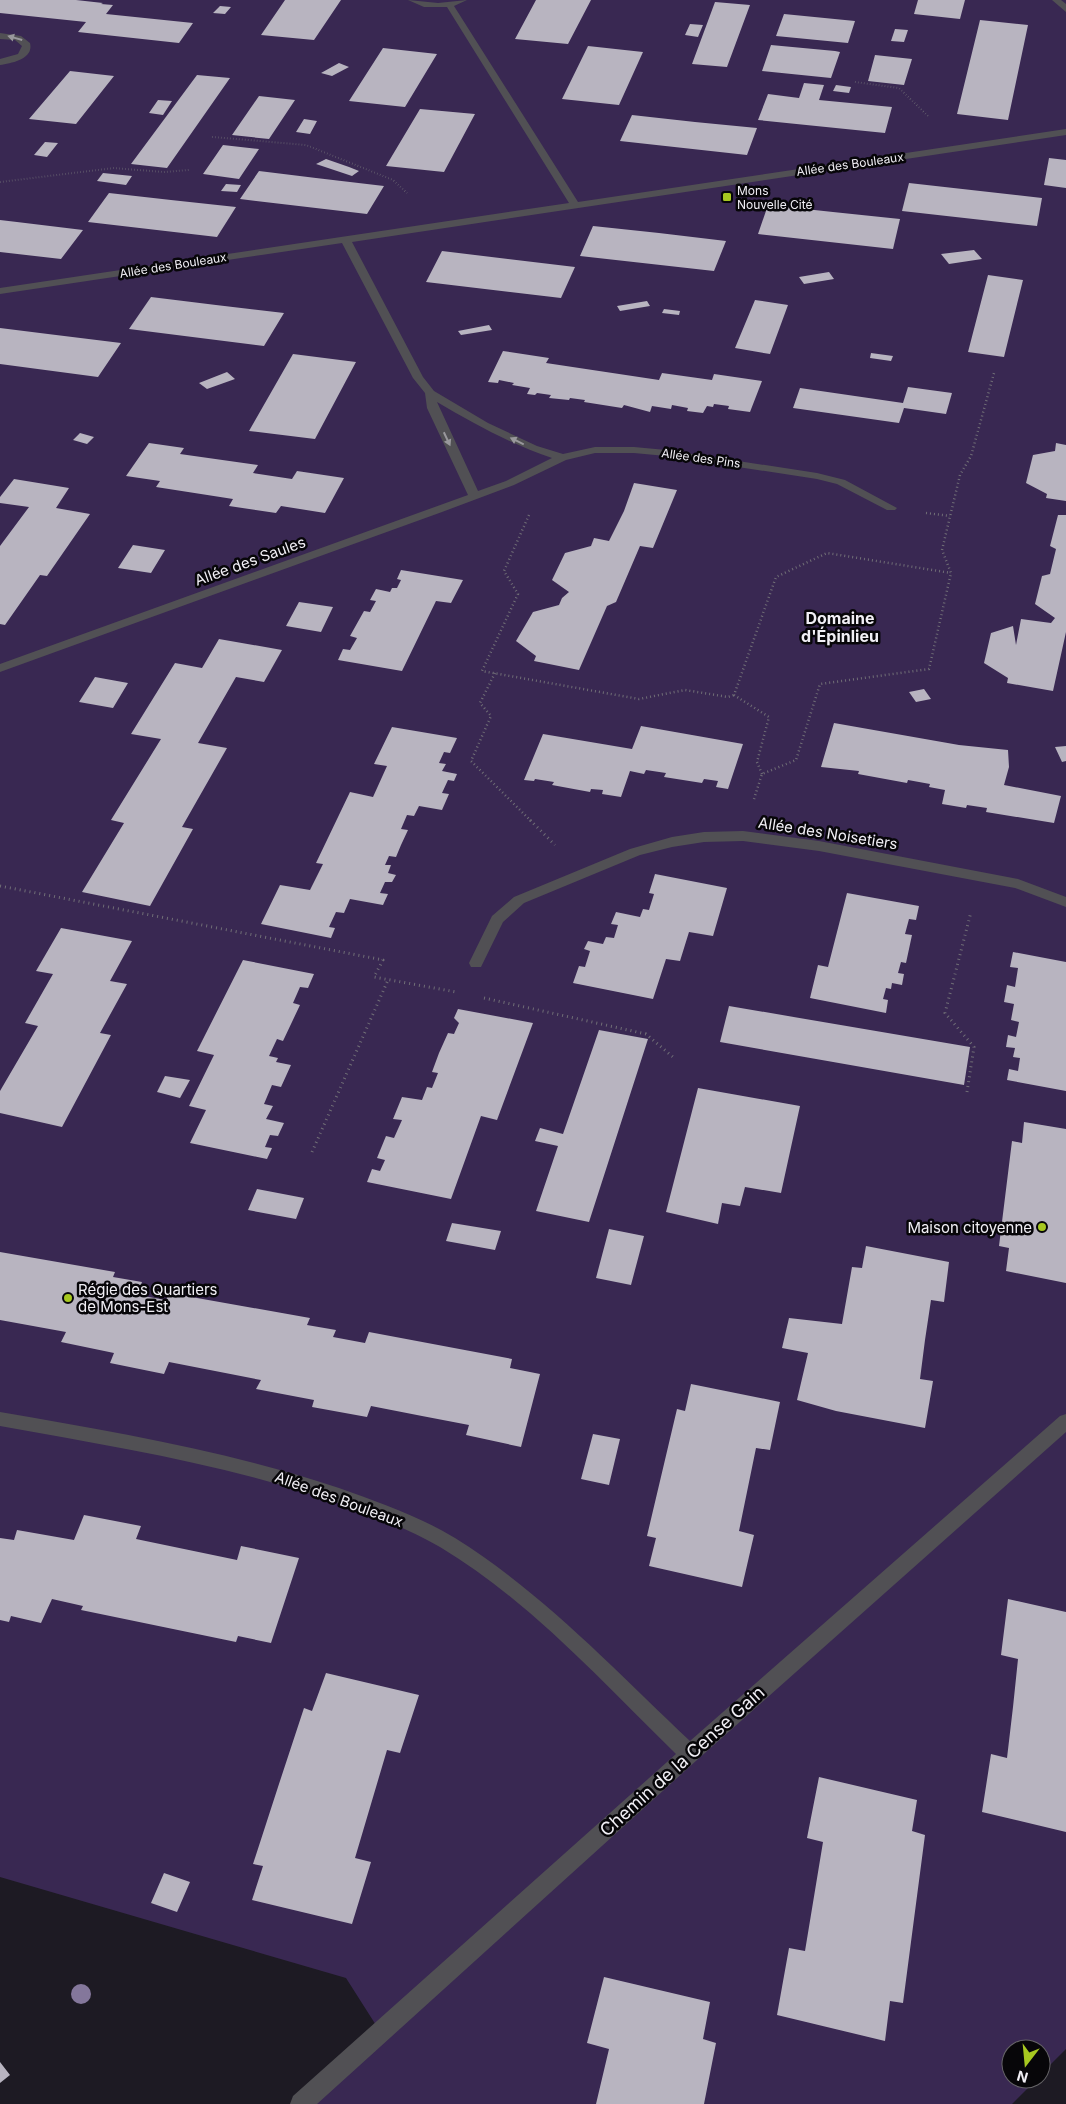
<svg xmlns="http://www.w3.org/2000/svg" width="1066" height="2104" font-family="Inter,sans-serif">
	<rect width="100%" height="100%" fill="#1d1a23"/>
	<!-- green -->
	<path fill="#392852" d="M0 0H1066V2049L1041 2074V2049H1011V2079H1037L1012 2104H301L381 2033 346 1978 0 1877Z"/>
	<!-- building -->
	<path fill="#b8b4c0" d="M0 0H76L103 3 101 4 113 5 106 14 193 23 179 43 78 32 86 22 0 13Z
		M285 0H341L314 40 261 35Z
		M536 0H591L568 44 515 39Z
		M918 0H965L960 19 914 14Z
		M715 2 750 5 727 67 692 64Z
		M220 6 231 7 225 14 213 13Z
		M784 14 855 21 848 43 776 36Z
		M980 20 1028 25 1008 120 957 114Z
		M690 24 703 25 698 37 685 35Z
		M895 29 908 30 904 42 891 41Z
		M771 45 835 51 840 52 831 78 762 71Z
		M588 46 643 52 619 105 562 99Z
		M383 48 437 54 405 107 349 101Z
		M875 55 912 59 904 85 868 81Z
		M339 63 349 67 332 76 321 73Z
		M70 71 114 76 76 124 29 119Z
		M197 75 230 78 167 168 131 164Z
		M804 83 824 85 819 100 892 107 885 133 758 120 768 94 799 98Z
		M836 85 851 87 849 93 833 91Z
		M259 96 295 100 269 139 232 135Z
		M158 100 172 101 163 115 149 113Z
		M420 109 475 114 444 172 386 166Z
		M632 115 695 122 757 128 747 155 620 141Z
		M304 119 317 121 310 134 296 132Z
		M45 142 58 143 47 157 34 155Z
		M223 145 259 149 239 179 203 174Z
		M1049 158 1066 160V188L1044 185Z
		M326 159 349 167 359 171 352 176 316 164Z
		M259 171 316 178 384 186 367 214 240 199Z
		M103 173 132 176 126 185 97 181Z
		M909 183 1042 198 1037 226 902 211Z
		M226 184 241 185 237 192 221 191Z
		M109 193 171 200 236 207 217 237 88 222Z
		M768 205 833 212 900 219 893 249 758 234Z
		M0 220 17 222 83 230 61 259 0 252Z
		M593 226 659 233 726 241 714 271 580 256Z
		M974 250 982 259 949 264 941 254Z
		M442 251 508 259 575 267 561 298 426 282Z
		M829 272 834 279 804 284 799 277Z
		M988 275 1023 280 1004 357 968 352Z
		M151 297 216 305 284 313 264 346 129 329Z
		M755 300 788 305 770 354 735 348Z
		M647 301 650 306 620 311 617 306Z
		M664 309 680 311 679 315 662 313Z
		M489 325 492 330 461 335 458 331Z
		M0 328 48 334 121 343 98 377 0 364Z
		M503 351 549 358 546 363 659 380 662 373 712 380 714 374 762 381 750 412 728 409 729 406 714 404 713 407 707 406 703 413 687 411 688 408 672 405 671 409 652 406 650 412 624 405 622 408 584 402 585 400 570 398 569 400 549 398 551 395 537 393 535 395 527 394 530 388 512 385 514 383 499 380 498 383 488 382Z
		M871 353 893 356 891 361 870 358Z
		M293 354 356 362 315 439 249 431Z
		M227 372 235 379 207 389 199 383Z
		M908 387 952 393 946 414 904 408 899 423 793 408 800 388 903 403Z
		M80 433 94 437 87 444 73 440Z
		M149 443 184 448 180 454 258 465 253 473 292 479 297 471 344 478 325 513 281 506 276 513 229 506 233 499 156 487 160 481 126 476Z
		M1056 443 1066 445V501L1046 498 1047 494 1026 483 1033 455 1055 451Z
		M14 479 69 488 56 508 90 514 47 576 40 575 5 625 0 624V546L29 507 0 503V497Z
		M634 483 677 490 653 548 640 546 616 602 607 606 579 670 534 661 536 656 516 641 533 612 559 605 562 598 569 592 552 580 565 553 591 546 594 538 609 541 624 511Z
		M1058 515H1066V632L1053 691 1007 683 1008 678 984 663 991 633 1013 626 1016 645 1021 619 1051 623 1055 618 1035 604 1042 576 1050 574 1056 549 1050 546Z
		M133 545 165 550 151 573 118 568Z
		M401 570 463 580 451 603 436 601 402 671 338 660 343 649 350 650 357 638 350 636 364 611 370 612 376 601 370 600 376 589 390 592 392 588H397L401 580 397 579Z
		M299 602 333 607 321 632 286 626Z
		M219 639 282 650 264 682 236 677 198 743 227 748 182 827 193 829 150 906 82 892 124 823 111 820 161 739 131 734 175 663 202 668Z
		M95 677 128 683 113 708 79 702Z
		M924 689 931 699 916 702 909 692Z
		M834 723 959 745 1008 750 1009 767 1004 785 1061 796 1054 823 986 812 987 808 967 805 966 808 942 804 945 790 929 787 930 784 908 780 907 783 858 774 859 771 821 767Z
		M641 726 743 744 728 789 716 787 718 781 704 779 702 783 664 777 666 773 646 770 644 774 630 771 621 797 602 794 603 790 591 789 590 792 552 785 554 782 535 779 534 781 524 780 543 734 632 749Z
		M392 727 457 738 450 753 444 752 439 763 446 764 442 771 457 774 454 781 448 780 442 793 449 794 442 810 419 806 414 816 407 815 401 829 408 830 401 845 396 857 389 856 385 865H391L388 873 396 875 392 882H385L380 893 388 894 383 905 350 899 344 913 336 912 329 927 335 928 331 938 261 924 280 885 310 890 323 864 316 863 350 792 373 797 387 766 374 764Z
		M1066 746V761L1062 762 1055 747Z
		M655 874 727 888 713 936 689 932 680 961 666 959 653 999 573 983 579 966 585 967 590 951 584 949 588 941 603 944 606 937 614 938 618 925 611 924 616 912 640 917 643 909 649 910 654 894 649 893Z
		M847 893 919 906 916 920 909 919 905 934 912 935 906 963 901 962 898 973 904 974 902 985 892 983 891 989 886 988 883 999 888 1000 886 1013 810 998 818 965 828 967Z
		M61 928 132 941 110 981 127 984 100 1033 111 1035 62 1127 0 1113V1091L38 1026 25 1023 53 974 36 971Z
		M1013 952 1066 962V1091L1007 1080 1009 1069 1018 1071 1020 1058 1013 1057 1015 1048 1006 1047 1008 1035 1016 1037 1019 1022 1011 1020 1014 1004 1004 1002 1007 985 1015 987 1018 968 1010 967Z
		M243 960 314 974 308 988 300 987 293 1003 300 1005 283 1041 277 1039 269 1056 278 1058 276 1062 291 1065 281 1087 272 1085 264 1104 273 1106 266 1119 284 1123 278 1136 270 1135 265 1147 272 1148 267 1159 190 1143 206 1110 189 1106 214 1055 197 1051Z
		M729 1006 970 1047 964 1085 720 1042Z
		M458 1009 533 1023 497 1120 481 1116 451 1199 367 1182 372 1169 380 1171 385 1160 377 1158 386 1136 394 1138 402 1120 393 1119 402 1097 422 1100 427 1087 432 1088 438 1073 432 1072 439 1053 448 1033 454 1034 459 1023 454 1018Z
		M599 1030 648 1039 589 1222 536 1211 558 1146 535 1141 540 1128 563 1134Z
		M165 1076 190 1080 180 1098 157 1092Z
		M698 1088 800 1106 781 1193 745 1187 740 1206 722 1203 718 1224 666 1212Z
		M1024 1122 1066 1129V1283L1006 1271 1009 1248 999 1246 1012 1141 1022 1143Z
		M257 1189 304 1198 296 1219 248 1210Z
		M452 1223 501 1231 495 1250 446 1241Z
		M609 1229 644 1236 631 1285 596 1278Z
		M866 1246 949 1262 944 1302 931 1300 925 1340 920 1379 933 1381 925 1428 836 1411 797 1400 808 1353 782 1348 789 1318 842 1324 852 1267 862 1268Z
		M0 1252 115 1272 113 1277 142 1282 137 1295 166 1300 169 1293 310 1318 307 1325 336 1330 333 1337 365 1343 369 1332 512 1359 510 1368 540 1374 521 1447 466 1435 469 1425 422 1416 371 1406 367 1417 312 1407 314 1400 256 1389 261 1380 169 1362 164 1374 110 1363 114 1353 61 1342 66 1332 0 1320Z
		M691 1384 780 1402 770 1450 756 1448 739 1531 754 1535 742 1587 649 1566 656 1538 647 1536 677 1409 685 1411Z
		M593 1434 620 1439 609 1485 581 1479Z
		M84 1515 141 1526 136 1539 237 1560 241 1546 299 1558 271 1643 238 1636 236 1642 81 1610 83 1606 52 1599 41 1623 11 1616 9 1622 0 1620V1538L14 1540 17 1530 74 1540Z
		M1008 1599 1066 1612V1832L982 1812 991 1754 1007 1758 1013 1707 1018 1659 1001 1655Z
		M326 1673 419 1695 400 1753 387 1750 355 1858 371 1862 352 1924 252 1900 263 1866 253 1864 278 1787 304 1708 312 1711Z
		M819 1777 917 1800 912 1831 925 1835 903 2003 890 2001 885 2041 777 2015 789 1948 805 1951 823 1842 807 1838Z
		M164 1873 190 1882 177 1912 151 1903Z
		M604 1977 710 2002 703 2039 716 2043 704 2104H596L609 2049 587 2043Z
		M0 2062 10 2075 0 2083Z"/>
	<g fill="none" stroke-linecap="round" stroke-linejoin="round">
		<!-- path-far2 -->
		<path stroke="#706e76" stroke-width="2" stroke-dasharray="0.5 2.5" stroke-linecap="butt" d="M855 82 899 88 928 116
			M212 137 306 145 393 180 407 193
			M0 182 114 168 163 172 189 170"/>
		<!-- path-far1 -->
		<path stroke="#706e76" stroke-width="2.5" stroke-dasharray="1 3" stroke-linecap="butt" d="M926 513 950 516
			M529 515 504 571 518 594 482 671 639 699 685 690 728 697 734 695
			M495 673 480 703 491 716 471 761 532 822
			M762 774 757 762 769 717 734 695 776 577 827 553 951 573
			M754 799 762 774 796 760 820 684 929 669 951 573 942 550 960 475 971 456 994 373"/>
		<!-- path -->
		<path stroke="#706e76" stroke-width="3" stroke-dasharray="1 4" stroke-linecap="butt" d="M530 820 555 845
			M0 886 383 960 374 977 456 992
			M484 998 646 1034 673 1057
			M967 1092 974 1047 945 1013 971 912
			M312 1152 388 980"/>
		<!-- street -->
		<path fill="#515054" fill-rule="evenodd" d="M408 0 438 3 467 0 454 6 578 202 1066 129V135L352 242 423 377 434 391 488 423 537 446 563 454 595 447H634L666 450 817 473 845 480 897 508 895 510H887L837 484 817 479 666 456 634 453H595L566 460 514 485 442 512 0 672V664L468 495 427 408 425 393 413 378 342 243 0 294V288L569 203 447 7H424ZM437 402C474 424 511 444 552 458L506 481 478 491Z
			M1052 0H1061L1066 4V12Z
			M0 33 21 36 30 43C34 59 12 63 0 65V59L18 54 22 46 15 40 0 39Z
			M743 831 819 841 1018 879 1066 897V907L1015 888 819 851 743 841 704 842 672 847 640 855 524 903 503 922 481 967H471L469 963 492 916 514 897 630 849 672 837 704 832Z
			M0 1412C114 1432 229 1451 339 1488 378 1502 419 1516 455 1538 543 1593 615 1670 690 1741L1060 1416 1066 1414V1432L697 1760 317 2104H290L293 2096 676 1754C602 1682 530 1601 440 1547 405 1527 367 1513 329 1500 223 1464 111 1446 0 1426Z"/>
	</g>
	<!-- trees -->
	<circle fill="#84779b" cx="81" cy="1994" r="10"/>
	<!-- one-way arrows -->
	<defs><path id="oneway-solid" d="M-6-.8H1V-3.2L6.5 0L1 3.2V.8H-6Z" transform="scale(1.25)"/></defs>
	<g fill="#99989c">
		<use href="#oneway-solid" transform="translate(15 38) rotate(-164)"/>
		<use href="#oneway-solid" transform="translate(447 439) rotate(65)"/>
		<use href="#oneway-solid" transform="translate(517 441) rotate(-154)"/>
	</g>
	<!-- markers -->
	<g fill="#a7c820" stroke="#070609" stroke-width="2">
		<rect x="722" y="192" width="10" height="10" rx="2.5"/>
		<circle cx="1042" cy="1227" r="5"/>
		<circle cx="68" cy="1298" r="5"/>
	</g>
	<g text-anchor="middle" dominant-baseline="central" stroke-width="5" stroke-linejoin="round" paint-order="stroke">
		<!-- far-street labels -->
		<g font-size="12" fill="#f1eff5" stroke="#070609">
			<text transform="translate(850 164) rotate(-8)">Allée des Bouleaux</text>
			<text transform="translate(173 265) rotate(-9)">Allée des Bouleaux</text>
			<text transform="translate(701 458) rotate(8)">Allée des Pins</text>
		</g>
		<!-- far-poi labels -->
		<g font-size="12" fill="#f1eff5" stroke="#070609" text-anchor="start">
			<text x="737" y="190">Mons<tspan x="737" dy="14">Nouvelle Cité</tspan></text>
		</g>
		<!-- street labels -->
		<g font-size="15" fill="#f1eff5" stroke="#070609">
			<text transform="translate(250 561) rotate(-20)">Allée des Saules</text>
			<text transform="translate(828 833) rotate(9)">Allée des Noisetiers</text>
			<text transform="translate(339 1499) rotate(20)">Allée des Bouleaux</text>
		</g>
		<!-- poi labels -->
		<g font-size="15" fill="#f1eff5" stroke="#070609" text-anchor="end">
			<text x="1032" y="1227">Maison citoyenne</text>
			<text x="78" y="1289" text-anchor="start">Régie des Quartiers<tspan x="78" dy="17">de Mons-Est</tspan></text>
		</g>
		<!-- neighbourhood labels -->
		<g font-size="16" font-weight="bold" fill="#f1eff5" stroke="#070609">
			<text x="840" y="618">Domaine<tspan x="840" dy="18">d'Épinlieu</tspan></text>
		</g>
		<!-- near-street labels -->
		<g font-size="18" fill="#f1eff5" stroke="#070609">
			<text transform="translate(682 1761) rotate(-42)">Chemin de la Cense Gain</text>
		</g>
	</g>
	<!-- north arrow -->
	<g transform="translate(1026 2064) rotate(196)"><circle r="24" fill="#070609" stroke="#656367"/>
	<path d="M0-4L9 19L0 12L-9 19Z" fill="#a7c820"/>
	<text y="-8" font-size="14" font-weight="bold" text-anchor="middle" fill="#f1eff5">N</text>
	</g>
</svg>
